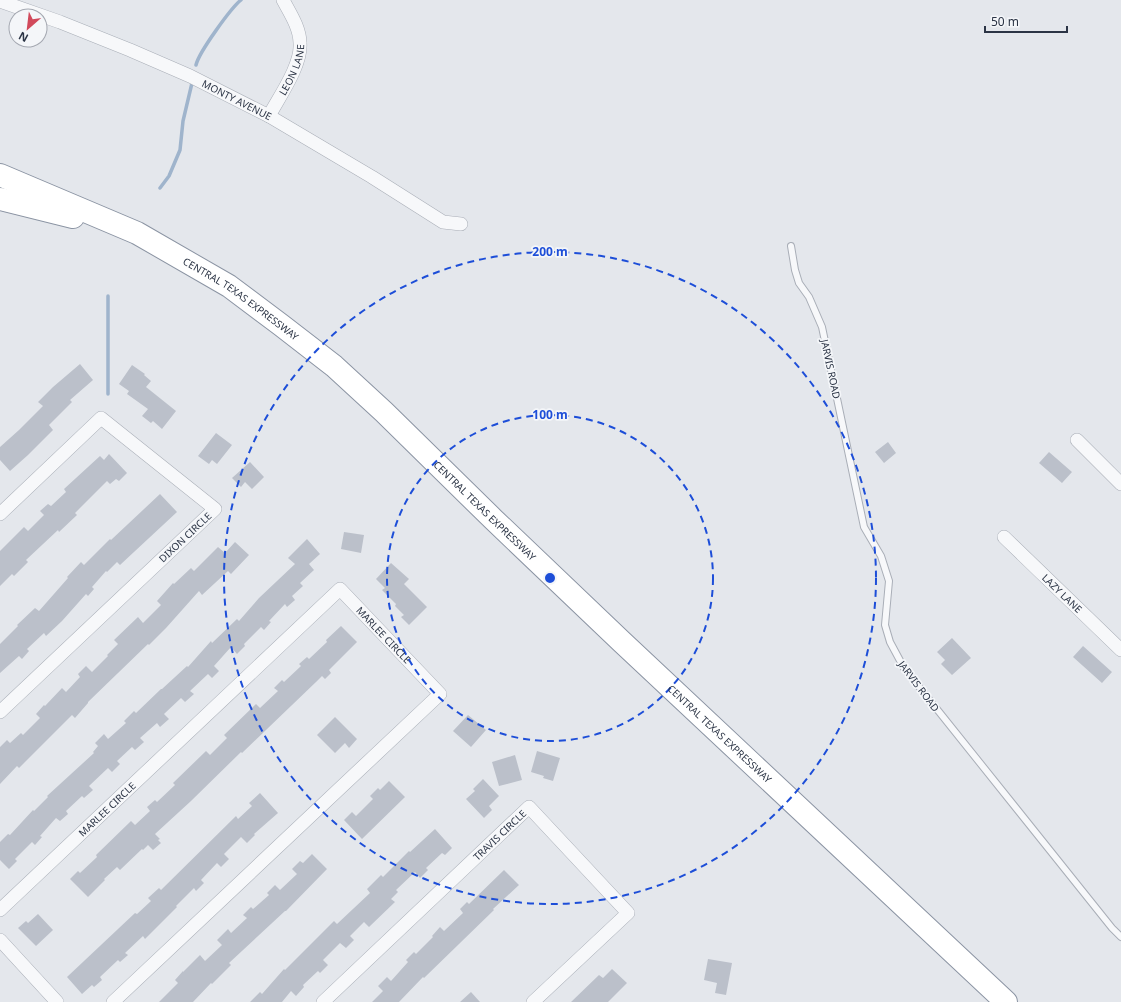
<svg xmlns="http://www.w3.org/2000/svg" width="1121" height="1002" font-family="'Noto Sans',sans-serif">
	<rect width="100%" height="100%" fill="#e4e7ec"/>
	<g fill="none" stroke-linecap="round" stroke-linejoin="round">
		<!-- stream -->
		<path stroke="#9fb4cc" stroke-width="3.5" d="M196 65C199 52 231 8 241 0
			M160 188 169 176 180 150 183 121 192 83
			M108 296V394"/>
	</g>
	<!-- building -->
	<path fill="#bbc0ca" d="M80 364 93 380 70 400 72 402 49 425 53 430 28 455 10 471 0 460V447L19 430 43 406 38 402 53 387Z
		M132 365 145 374 144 375 151 381 146 387 176 411 162 429 153 421 151 423 142 416 148 409 127 394 129 391 119 384Z
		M216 433 232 445 217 464 212 460 209 464 198 456Z
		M888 442 896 453 884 463 875 452Z
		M1049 452 1072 472 1062 483 1039 463Z
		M109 454 127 473 119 481 116 479 110 484 107 481 75 513 77 515 59 532 58 530 26 560 28 562 14 576 12 574 0 586V551L24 527 28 531 44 515 40 511 48 504 51 506 66 492 64 489 100 456 104 460Z
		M250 462 264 477 252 489 245 482 241 487 232 478Z
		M160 494 177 512 120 565 117 562 107 572 106 571 92 587 94 589 88 596 86 594 62 621 46 636 44 633 27 649 29 651 22 659 19 656 0 673V644L18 626 17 625 35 608 39 611 68 578 67 577 81 562 84 565 110 539 111 540Z
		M344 532 364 535 361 553 341 549Z
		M307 539 320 554 309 564 314 570 300 583 303 586 292 596 295 600 287 607 285 604 269 621 271 622 264 630 261 627 244 644 245 646 237 654 231 647 214 666 219 671 212 678 208 674 190 691 194 694 185 702 181 698 164 714 169 719 160 727 157 723 140 738 144 742 135 750 132 747 117 761 120 764 112 772 108 768 89 786 93 790 84 798 82 796 66 811 68 814 60 821 56 818 40 836 42 837 35 845 32 842 15 859 17 861 9 869 0 860V842L8 834 10 835 33 810 34 811 48 797 47 796 59 785 94 753 93 752 98 746 95 743 104 734 108 739 126 723 124 721 134 711 136 713 161 689H162L187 666 188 667 211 641 212 643 237 619 239 621 259 598 295 564 288 558Z
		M235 542 249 555 231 574 228 571 202 595 199 591 166 628 149 645 148 644 88 702V703L75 718 72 715 19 768 17 766 0 784V747L7 740 10 743 21 733 23 735 40 718 36 714 44 705 45 706 62 688 66 692 80 677 78 674 86 666 92 672 108 656 107 655 118 644 114 640 138 617 143 623 161 605 157 601 173 583 174 584 191 568 194 571 218 547 225 553Z
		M391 563 409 579 404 584 427 607 409 625 401 617 404 615 395 606 396 604 382 590 385 588 376 579Z
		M341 626 357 642 329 670 331 673 325 679 322 676 316 682 242 753 241 752 191 801 155 834 160 839 158 840 161 843 153 850 148 845 143 850 142 849 120 870 117 867 104 879 105 880 88 897 70 879 78 871 80 873 97 857 96 855 131 821 135 825 150 811 147 807 155 800 157 802 175 785 173 783 206 751 210 755 227 738 224 735 256 704 260 708 278 691 274 688 282 680 284 682 301 666 299 664 307 657 309 659 327 642 326 640Z
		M952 638 971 658 952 675 941 664 945 660 937 652Z
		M1083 646 1112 672 1102 683 1073 657Z
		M468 715 486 730 471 747 453 731Z
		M335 717 357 739 349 748 345 743 335 753 317 735Z
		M537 751 560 758 553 781 543 778 544 776 531 772Z
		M515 755 522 780 499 786 492 762Z
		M483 779 499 796 489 806 492 810 484 818 466 799 475 791 473 789Z
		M389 781 405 797 362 839 344 820 352 812 356 816 373 799 370 796 378 788 380 790Z
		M260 793 278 813 254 834 255 835 247 843 241 837 224 854 229 859 221 867 217 863 201 880 204 883 196 891 194 888 176 906 177 907 145 939 143 936 125 953 128 955 120 962 118 960 100 977 102 980 94 987 92 985 82 994 67 977 135 913 137 914 151 901 148 898 159 888 161 890 236 816 238 819 252 806 249 803Z
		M435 829 452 848 445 855 442 853 426 868 428 870 420 878 415 872 396 890 398 892 391 899 395 902 369 927 364 922 350 936 354 940 346 948 340 943 323 960 328 965 320 973 318 971 303 985 304 987 296 996 291 991 282 1002H250L260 992 262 994 284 969 285 970 334 921 337 924 370 893 367 889 381 875 383 877 409 851 410 852Z
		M312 854 327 869 286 911H285L229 963 231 965 212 984 211 983 193 1002H159L178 983 175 980 183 971V972L200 955 205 961 222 945 217 940 228 929 231 933 247 918 243 915 251 907 253 909 269 895 267 893 275 885 280 890 297 874 292 869 300 861 303 863Z
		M504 870 519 885 493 909 494 910 424 978 423 977 399 1002H372L383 991 378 986 387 977 391 981 408 962 406 960 414 952 416 954 433 937 432 936 440 927 444 931 463 913 460 909 467 902 469 904Z
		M38 914 53 930 36 946 18 928 26 921 28 923Z
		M708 959 732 963 726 995 715 993 717 983 704 980Z
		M612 969 627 983 608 1002H571L599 975 603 978Z
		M471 992 480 1002H460Z"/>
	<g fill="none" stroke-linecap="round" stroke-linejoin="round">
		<defs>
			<path id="lane" d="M791 246 795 270 799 283 809 297 822 327 864 527 881 556 889 581 885 625 890 642 904 668 1112 928 1121 937"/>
			<g id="street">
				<path id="s1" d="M0 1 60 22 130 50 190 76 269 116 372 177 443 222 461 224"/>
				<path id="s2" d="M269 116C279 97 302 65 300 43 300 28 290 13 283 0"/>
				<path d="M1077 440 1121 484"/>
				<path d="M0 514 101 418 215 509 0 712"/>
				<path id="s3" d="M1004 537 1121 650"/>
				<path id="s4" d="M0 910 340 589 440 694 113 1002"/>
				<path d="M0 940 57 1002"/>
				<path id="s5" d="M323 1002 529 807 628 913 533 1002"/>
			</g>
			<g id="highway">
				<path id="s6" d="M0 175 137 233 229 286 281 325 334 366 384 412 493 519 622 642 1006 1002"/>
				<path d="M0 199 73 217"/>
			</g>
		</defs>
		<!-- lane casing -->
		<use href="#lane" stroke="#a9aeb7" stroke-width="8"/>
		<!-- street casing -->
		<use href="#street" stroke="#a9aeb7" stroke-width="14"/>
		<!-- highway casing -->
		<use href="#highway" stroke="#8b94a3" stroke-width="24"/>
		<!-- lane -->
		<use href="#lane" stroke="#f7f8fa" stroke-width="6"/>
		<!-- street -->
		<use href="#street" stroke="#f7f8fa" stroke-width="13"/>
		<!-- highway -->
		<use href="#highway" stroke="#fff" stroke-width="22"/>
	</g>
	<!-- distance rings -->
	<g fill="none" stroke="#1d4ed8" stroke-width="2" stroke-dasharray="7 5">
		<circle cx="550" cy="578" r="163"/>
		<circle cx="550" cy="578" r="326"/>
	</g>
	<g text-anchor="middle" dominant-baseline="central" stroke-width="3.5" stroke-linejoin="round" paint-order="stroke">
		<!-- street labels -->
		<g font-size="10" fill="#2b3445" stroke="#f4f6f9">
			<text stroke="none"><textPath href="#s2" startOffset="52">LEON LANE</textPath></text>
			<text stroke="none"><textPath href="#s1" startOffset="257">MONTY AVENUE</textPath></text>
			<text stroke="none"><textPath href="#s6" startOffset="272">CENTRAL TEXAS EXPRESSWAY</textPath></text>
			<text transform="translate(831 369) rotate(78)">JARVIS ROAD</text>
			<text stroke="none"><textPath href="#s6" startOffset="596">CENTRAL TEXAS EXPRESSWAY</textPath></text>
			<text transform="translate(185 537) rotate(-43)">DIXON CIRCLE</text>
			<text stroke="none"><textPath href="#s3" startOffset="81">LAZY LANE</textPath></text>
			<text stroke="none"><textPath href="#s4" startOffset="531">MARLEE CIRCLE</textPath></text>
			<text transform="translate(919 686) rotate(53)">JARVIS ROAD</text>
			<text stroke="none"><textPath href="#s6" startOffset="920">CENTRAL TEXAS EXPRESSWAY</textPath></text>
			<text stroke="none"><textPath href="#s4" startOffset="147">MARLEE CIRCLE</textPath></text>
			<text stroke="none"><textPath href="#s5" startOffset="243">TRAVIS CIRCLE</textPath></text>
		</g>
	</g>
	<circle cx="550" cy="578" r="6" fill="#1d4ed8" stroke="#f4f6f9" stroke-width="2"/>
	<g font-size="12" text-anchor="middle" font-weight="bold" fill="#1d4ed8" stroke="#f4f6f9" stroke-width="3.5" stroke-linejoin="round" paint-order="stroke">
		<text x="550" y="256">200 m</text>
		<text x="550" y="419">100 m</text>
	</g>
	<!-- north arrow -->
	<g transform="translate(28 28) rotate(208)"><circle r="19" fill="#f4f6f9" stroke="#a4a8b1"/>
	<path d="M0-3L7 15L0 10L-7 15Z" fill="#d1495b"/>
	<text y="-6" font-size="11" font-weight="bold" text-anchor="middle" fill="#2b3445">N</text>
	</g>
	<!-- scale -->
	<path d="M985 26v6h82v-6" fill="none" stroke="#2b3445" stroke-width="2"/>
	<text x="991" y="26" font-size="12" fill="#2b3445" stroke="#f4f6f9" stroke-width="3" paint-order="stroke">50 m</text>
</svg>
